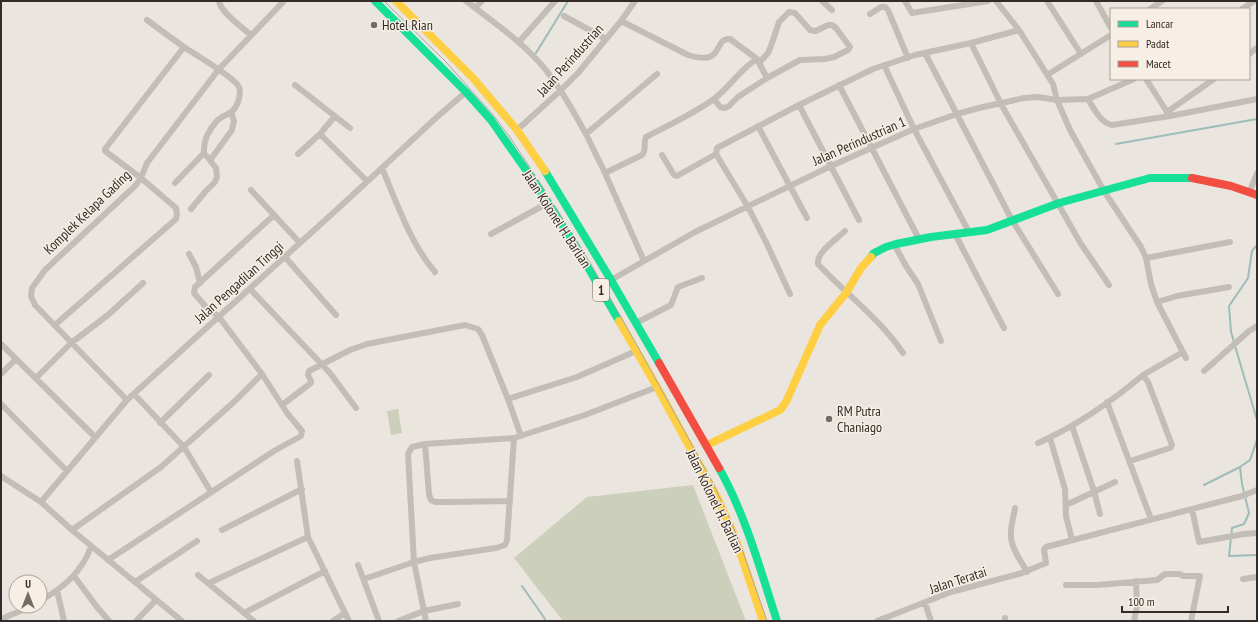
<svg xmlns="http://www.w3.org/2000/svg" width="1258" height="622" font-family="'PT Sans Narrow',sans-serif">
	<rect width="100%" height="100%" fill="#eae5df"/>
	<!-- green -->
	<path fill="#cccfba" d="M398 409 402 433 391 435 387 411Z
		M693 485 746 621H563L514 558 587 497Z"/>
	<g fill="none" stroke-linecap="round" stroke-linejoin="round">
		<!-- stream -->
		<path stroke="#9dbcba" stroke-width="2" d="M536 53 568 1
			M1116 144 1257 119
			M1234 342 1231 332 1229 306 1248 278 1252 251 1257 245
			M1235 346 1257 420
			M1240 467 1242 484 1249 513 1244 524 1232 528 1229 556 1257 555
			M1204 485 1240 467 1250 460 1257 440
			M522 586 545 619 544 621"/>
		<!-- street -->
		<path stroke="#c3bdb8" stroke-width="6" d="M219 1C220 12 242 27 251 35
			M466 1C491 20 518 39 539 62 558 83 572 109 586 134
			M822 1 832 10
			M905 1 912 13 988 1
			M996 1 1019 30 1053 84 1057 100 1070 130 1104 191 1141 247 1146 258 1151 284 1157 302 1186 358
			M1047 1 1081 54
			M1096 1 1111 28
			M475 8 482 1
			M1150 9 1162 1
			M1242 9 1254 1
			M870 14 881 7H885L888 10 908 58
			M564 16 606 39
			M147 20C159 29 171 38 184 47 202 59 221 69 236 83 244 90 238 107 231 112 225 116 220 117 216 122 208 131 203 141 204 153L216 168 217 177 215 182 205 192 191 209
			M621 21 688 55C726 67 712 38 730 39L757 59 767 78
			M519 42 555 1
			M971 43 1001 104 1081 244 1109 285
			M925 53 1012 220 1058 294
			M1249 54 1257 48
			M884 65 914 129 969 232
			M1047 75 1111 35
			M1146 79 1169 115
			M295 85 350 128
			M839 85 919 239
			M714 99 720 107 725 108 729 106 738 97 767 78 800 60 825 59 834 57 848 50 850 47 836 28 832 25H828L816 31 810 30 795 13 789 12 779 22 771 46 768 53 759 63
			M1088 99C1094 109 1101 123 1112 125L1170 116 1257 99
			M799 105 859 220
			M1167 112 1214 79
			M758 126 807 218
			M517 130 560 91 578 73 621 21 635 1
			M320 134 367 181
			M298 154 320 134 335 116
			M662 155 674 175 677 176 716 154
			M211 159 232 130 234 121 231 112
			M382 168C397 203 410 243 435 272
			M605 173 642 155C647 150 643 143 646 137 669 125 693 114 714 99 730 87 740 69 757 59
			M175 183 204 153
			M251 190 300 243
			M1250 191 1257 173
			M845 231C837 239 816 252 818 264 846 294 880 319 903 353
			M491 234 548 203
			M955 234 1004 328
			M894 244 906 266 918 284 941 341
			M189 254 196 267 200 283
			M285 257 336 315
			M1146 258 1230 242
			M644 261 605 173 586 134 657 74
			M611 280 695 232 831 166 914 129 957 114 979 108 1024 98 1038 97 1057 100 1088 99 1134 79
			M250 289 330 373 356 408
			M790 294 766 242 748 207 716 154 717 148 799 105 873 69 915 55 971 43 1019 30
			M1157 302 1177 296 1229 287
			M636 323 671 305 678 287 702 278
			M55 325 176 219 177 214 176 208 141 178 105 151V149L184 47
			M1 344 95 437
			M1204 371 1249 331 1257 326
			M1 374 16 359
			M1143 375 1183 352
			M36 378 71 343 108 315 143 283
			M134 394 184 447 211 492
			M508 399 577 377 636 351
			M127 400 35 305 31 296 32 288 45 270 135 186 141 178 147 163 219 69 284 1
			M1107 402 1151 519
			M1 404 67 471
			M282 405 311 383V381L308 375 309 371 350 350 367 344 465 325 478 329 482 335 508 399 521 436
			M160 423 209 375
			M1072 426 1094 491 1100 514
			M1050 438 1065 489 1066 516 1072 540
			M1038 443C1076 426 1111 402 1143 375L1148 382 1172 445 1170 448 1130 461
			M425 444 429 494 431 500 435 502H452L510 501
			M297 461 308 537 349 621
			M1 476 41 502 72 530 182 621
			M41 502 127 400 344 203 437 117 466 92
			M1066 505 1115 482
			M1015 508C1013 520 1008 535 1013 546 1016 555 1023 564 1027 572
			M1192 509 1199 542 1244 534 1257 533
			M72 530 161 467 235 401 262 374 219 317 205 306 194 293 195 287 274 215
			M222 530 302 489
			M108 560 274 451 301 436 302 431 287 413 262 374
			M358 565 379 621
			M198 575 254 621
			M74 576 97 607 109 621
			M364 579 414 562 430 558 496 548 505 545 507 540 514 438
			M1243 579 1257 577
			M135 582 197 541
			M209 583 308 537
			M1066 585H1097L1157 580 1165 574H1180L1183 576H1200L1191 621
			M57 590 64 621
			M40 601C64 587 81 573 91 547
			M925 603 931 621
			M244 613 325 571
			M1 619 18 612 30 606
			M136 621 156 600
			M333 621 345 613
			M398 621 424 611 458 604
			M426 621 414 562 408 454 412 447 425 444 514 438 585 415 657 387
			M877 621 951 592 1022 573 1046 563 1044 550 1046 547 1242 496 1257 490
			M1005 621V618
			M1134 621 1137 606 1136 581"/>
		<!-- fast -->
		<path stroke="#16e098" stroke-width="8" d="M375 1 466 92 491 120 535 183 574 243 619 321
			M545 171 611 280 659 363
			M871 257 874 253 886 247 896 244 931 237 987 230 1059 203 1150 178H1192
			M719 468C746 516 760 569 777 621"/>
		<!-- slow -->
		<path stroke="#ffcf43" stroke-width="8" d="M396 1 473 78 517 130 545 171
			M619 321 657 387 718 499 735 537 763 621
			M707 445 780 410 786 402 820 325 846 293 861 268 871 257"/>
		<!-- jam -->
		<path stroke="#f24e42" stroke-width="8" d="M1192 178 1231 186 1257 195
			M659 363 719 468"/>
		<!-- tram -->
		<path stroke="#aba6a2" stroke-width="1" d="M384 1 446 62 493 115 509 136 548 195 593 268 639 349 713 483 732 524 744 555 767 621"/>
	</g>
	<!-- markers -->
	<g fill="#736c67" stroke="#f7efe6" stroke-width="1.5">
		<circle cx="374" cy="25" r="4"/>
		<circle cx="829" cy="419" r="4"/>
	</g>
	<g text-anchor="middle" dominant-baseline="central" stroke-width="3" stroke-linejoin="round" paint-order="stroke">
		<!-- shield labels -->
		<rect fill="#f7efe6" stroke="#6e6660" stroke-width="1" x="593" y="279" width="16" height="22" rx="3"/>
		<g font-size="13" font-weight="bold" fill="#332b27">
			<text x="601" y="290">1</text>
		</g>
		<!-- poi labels -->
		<g font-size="14" fill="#332b27" stroke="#f7efe6" text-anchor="start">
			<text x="382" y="25">Hotel Rian</text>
			<text x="837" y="411">RM Putra<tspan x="837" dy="16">Chaniago</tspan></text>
		</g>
		<!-- street labels -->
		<g font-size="14" fill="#332b27" stroke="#f7efe6">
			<text transform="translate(570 60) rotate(-48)">Jalan Perindustrian</text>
			<text transform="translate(859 141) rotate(-24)">Jalan Perindustrian 1</text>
			<text transform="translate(87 212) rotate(-44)">Komplek Kelapa Gading</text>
			<text transform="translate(557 219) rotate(57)">Jalan Kolonel H. Barlian</text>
			<text transform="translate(239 282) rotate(-42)">Jalan Pengadilan Tinggi</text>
			<text transform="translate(715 501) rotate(64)">Jalan Kolonel H. Barlian</text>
			<text transform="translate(958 580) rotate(-18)">Jalan Teratai</text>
		</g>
	</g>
	<!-- border -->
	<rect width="1258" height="622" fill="none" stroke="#332b27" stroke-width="4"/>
	<!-- legend -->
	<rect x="1110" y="8" width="140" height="72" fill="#f7efe6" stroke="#a9a19a"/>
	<rect x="1118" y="21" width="20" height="6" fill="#16e098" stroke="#a9a19a"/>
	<text x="1146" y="28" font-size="12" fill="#332b27">Lancar</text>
	<rect x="1118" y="41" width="20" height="6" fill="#ffcf43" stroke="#a9a19a"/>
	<text x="1146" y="48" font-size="12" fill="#332b27">Padat</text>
	<rect x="1118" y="61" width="20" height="6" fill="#f24e42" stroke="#a9a19a"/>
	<text x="1146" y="68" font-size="12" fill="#332b27">Macet</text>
	<!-- north arrow -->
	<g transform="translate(28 594)"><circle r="19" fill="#f7efe6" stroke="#a9a19a"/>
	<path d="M0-3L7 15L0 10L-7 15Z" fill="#736c67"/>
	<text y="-6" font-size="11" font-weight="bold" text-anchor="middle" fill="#332b27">U</text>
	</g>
	<!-- scale -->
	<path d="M1122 606v6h106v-6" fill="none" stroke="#332b27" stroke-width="2"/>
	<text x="1128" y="606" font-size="12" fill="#332b27" stroke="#f7efe6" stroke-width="3" paint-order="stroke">100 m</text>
</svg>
